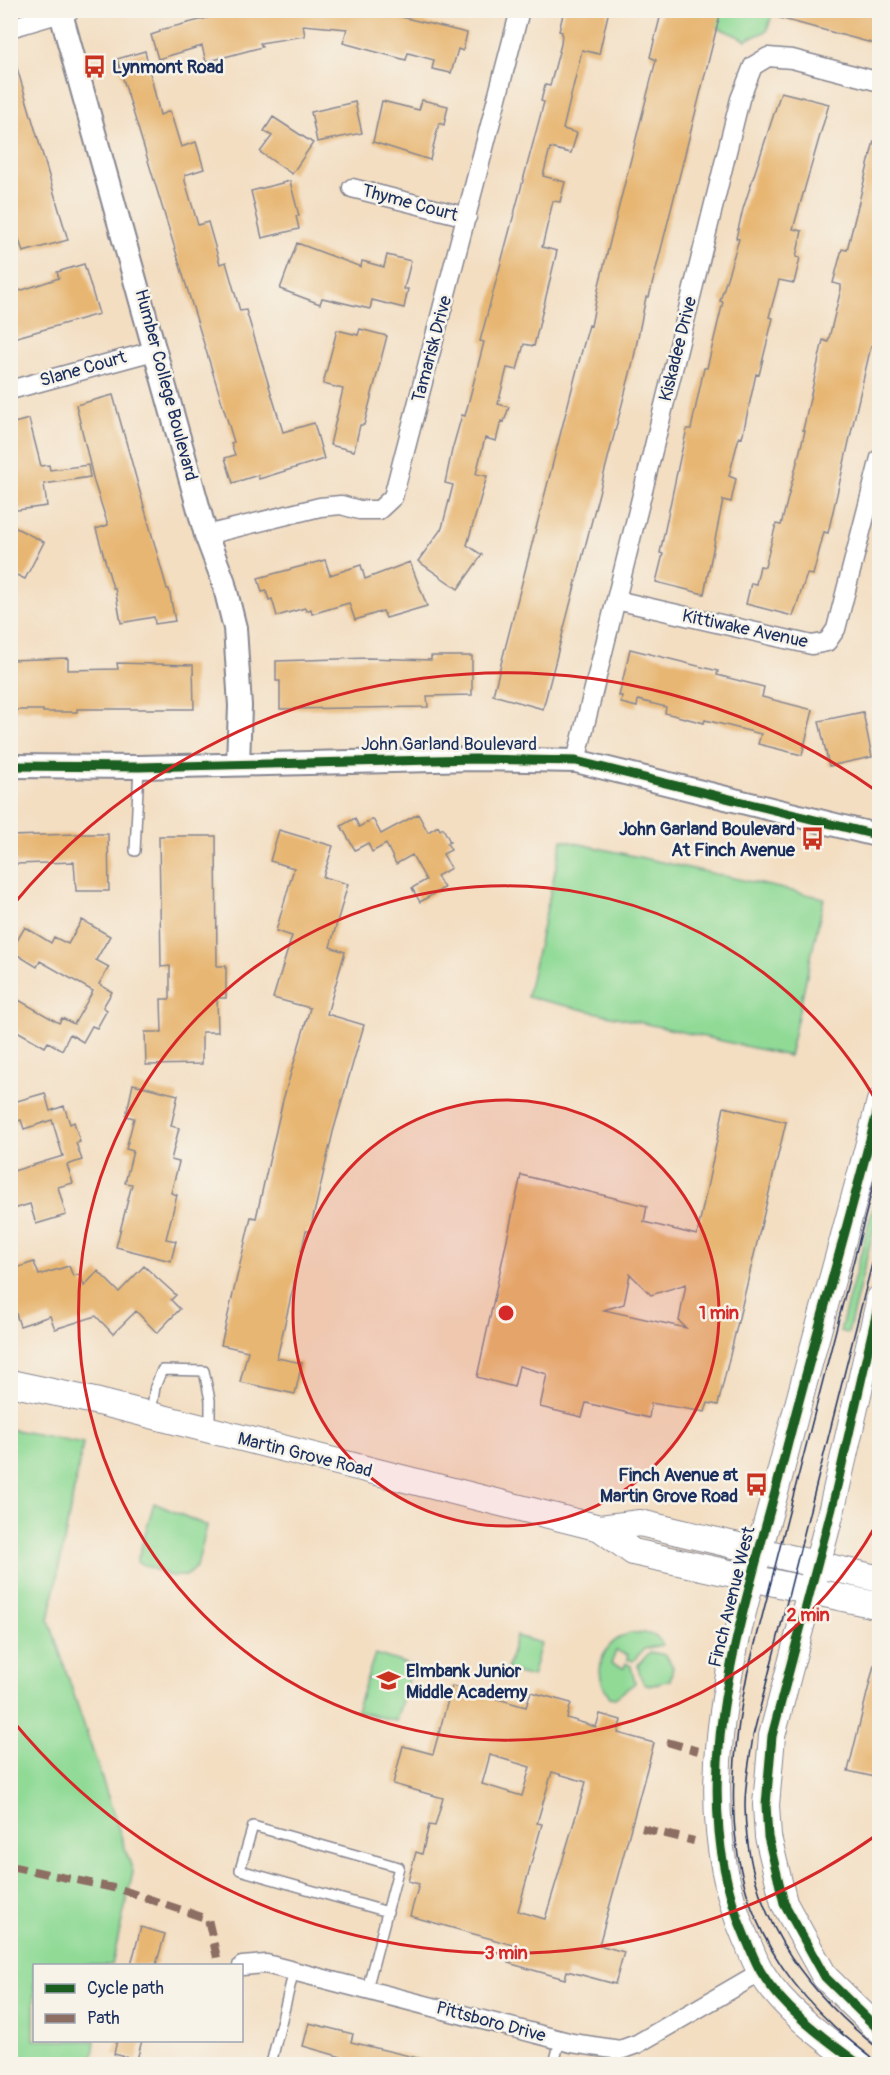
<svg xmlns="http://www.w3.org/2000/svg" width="890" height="2075" font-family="Pangolin,sans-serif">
	<rect width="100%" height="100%" fill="#f7f3e8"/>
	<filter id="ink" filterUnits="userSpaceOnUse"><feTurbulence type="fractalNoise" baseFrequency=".0167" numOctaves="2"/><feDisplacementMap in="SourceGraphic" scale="12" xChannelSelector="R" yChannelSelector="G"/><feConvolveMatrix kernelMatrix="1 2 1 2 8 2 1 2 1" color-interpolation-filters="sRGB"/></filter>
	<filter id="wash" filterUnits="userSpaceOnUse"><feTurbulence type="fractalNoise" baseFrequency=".008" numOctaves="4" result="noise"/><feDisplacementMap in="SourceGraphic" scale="24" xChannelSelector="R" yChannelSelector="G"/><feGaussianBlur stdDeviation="1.35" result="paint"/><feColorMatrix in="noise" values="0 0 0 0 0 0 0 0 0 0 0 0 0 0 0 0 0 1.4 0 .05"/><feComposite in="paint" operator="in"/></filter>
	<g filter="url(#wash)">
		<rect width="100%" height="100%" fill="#f3dec2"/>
		<!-- green -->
		<path fill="#90da96" stroke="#56847a" stroke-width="1.5" d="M681 11H773L767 31 746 40Z
			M562 840 824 898 789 1056 527 997Z
			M879 1185V1208L848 1333 840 1331Z
			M10 1429 83 1443 49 1620 133 1872 112 1965 34 1966V2040L95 2041 92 2064H11Z
			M154 1503 207 1526 197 1566 186 1576H170L137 1562Z
			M631 1633C642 1632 659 1633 662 1645L644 1649 633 1661 627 1659 628 1655 616 1651 611 1664 624 1668 626 1663 631 1666 635 1683 615 1698 610 1697C591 1672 601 1642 631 1633Z
			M516 1636 541 1643 532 1677 507 1670Z
			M650 1652 666 1655 673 1667 670 1680C650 1684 643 1696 638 1665Z
			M375 1654 407 1664 406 1670 410 1672 396 1721 356 1711Z"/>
		<g id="blocks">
			<!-- building -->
			<path fill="#e7b672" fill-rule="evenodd" d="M239 10H373L467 33 463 51 458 49 451 73 432 69 434 60 408 53 406 60 343 43 347 29 303 25 305 36 260 43 262 47 206 62 202 46 158 59 151 35 160 32V30Z
				M564 10H609L599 54 582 50 563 129 577 133 571 153 550 148 543 176 565 182 560 202 553 201 542 247 557 251 534 346 524 344 517 370 507 368 498 404 509 407 504 422 501 421 496 441 485 438 476 474 487 476 467 545 482 555 458 589 418 561 442 528 453 485 445 483 452 450 462 415 465 416 484 342 480 341 544 102 541 101 545 85 550 86 561 44 562 32 559 31Z
				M662 10H679L699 16 702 10 720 15 649 297H646L633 362 543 709 493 695 581 354 589 325 591 326 599 285 656 60 650 57Z
				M773 10H879V45L772 16Z
				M145 51 160 115 170 111 181 147 196 142 204 169 185 175V181L198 225 208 222 220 264 226 262 240 311 246 310 283 432 314 423 324 459 259 479 258 475 233 483 225 458 235 455 231 443 234 442 117 59Z
				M14 58 68 240 23 252 10 212V146L16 144 10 125V59Z
				M781 92 829 104 793 229 802 231 796 257 800 258 794 283 779 280 769 317 773 318 759 375 756 374 742 438 739 437 729 476 736 479 731 502 723 500 704 594 656 582 663 554 660 553 680 458 687 429H691L704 368H707L723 302 720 301 739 239 736 238 743 209Z
				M422 100 448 106 444 125 439 123 430 160 373 142 382 101 419 110Z
				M355 102 362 133 317 142 311 112Z
				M273 117 313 143 292 174 260 152 272 136 264 131Z
				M874 141 879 142V328L875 347 871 346 828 533 824 532 813 575 807 574 793 616 746 604 751 583 756 584 760 566 765 567 776 524 781 525 805 431 803 430 823 340 828 342 841 289V285L833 283 842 249 847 250Z
				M290 181 299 216H296L299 229 262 238 251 191Z
				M297 243 361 267 362 261 384 267 387 255 411 261 404 289H408L404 308 372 300 370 309 322 298 320 304 280 289Z
				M84 264 99 314 10 339V294L59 278 57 272Z
				M360 329 387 336 364 425H360L354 451 330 445 343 389 323 384 337 330 358 335Z
				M113 395 167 589H169L175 621 155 624 154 617 121 623 115 588H113L96 529 108 525 94 482 76 405Z
				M29 419 41 466 49 465 50 470 88 465 90 477 44 484 47 506 10 511V424Z
				M10 525 44 542 25 579 10 572Z
				M325 560 330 575 361 565 365 579 410 562 427 606 386 618 383 611 355 620 349 603 312 614 311 609 306 611 305 608 277 616 272 599 269 600 266 591 262 592 258 578Z
				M630 649 718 671 717 675 764 687 762 697 813 710 802 755 758 744 761 734 705 720 704 723 665 713 666 707 638 700 637 707 621 703 622 696H619Z
				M431 656H472V695L427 696 428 707 280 709V681H276V661L368 658 431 660Z
				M68 658V670L118 669 117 663 193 665 194 709H77V712H43V710H10V660Z
				M863 712 872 757 829 766 819 721Z
				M418 814 428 832 438 826 440 830 443 828 450 842 447 843 451 850 443 854 451 868 437 876 444 888 420 902 412 888 426 880 412 855 396 864 386 844 372 852 368 843 355 850 341 826 355 818 359 827 373 819 381 834Z
				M279 830 333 846 323 877 348 884 330 947 345 952 327 1014 364 1025 333 1132 310 1231H306L277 1358 302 1363 295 1394 240 1382 248 1351 221 1345 251 1217 256 1218 283 1100 310 1008 273 998 292 936 276 931 294 868 270 861Z
				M76 834H108L109 891H76L74 862 16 864 15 855H10V836Z
				M159 836H216L217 966H226V998H217L218 1032H202V1064L146 1065 145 1032H162L161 999H170V966L161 967Z
				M82 920 110 936 96 960 109 967 99 984 112 992 103 1007 107 1010 97 1028 92 1026 83 1042 70 1034 62 1050 48 1042 45 1047 10 1027V995L59 1023 62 1018 74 1024 93 991 40 961 37 967 11 951 25 927 51 943 54 937 68 944Z
				M133 1084 178 1095 171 1126 179 1128 171 1160 179 1162 171 1193 177 1195 166 1239 176 1241 171 1261 116 1247 132 1184 125 1183 133 1151 126 1149 134 1118 126 1116Z
				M45 1093 50 1111 64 1106 70 1124 74 1122 80 1142 76 1143 82 1160 67 1165 73 1183 58 1187 66 1215 36 1224 30 1204 10 1210V1172L63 1156 52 1120 24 1129 21 1120 10 1123V1103Z
				M724 1107 786 1122 718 1405 708 1403 705 1412 651 1403 649 1418 586 1403 582 1417 540 1407 547 1374 519 1366 514 1387 477 1377 521 1175 647 1206 644 1222 697 1235ZM630 1274 651 1295 686 1284 679 1321 686 1328 604 1310 624 1304Z
				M34 1262 39 1275 69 1266 73 1276 80 1274 84 1286 98 1271 119 1292 144 1266 176 1295 171 1300 180 1309 157 1333 136 1311 113 1334 96 1316 55 1329 50 1316 20 1326 14 1308 10 1309V1270Z
				M874 1665 879 1666V1778L848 1771Z
				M452 1686 526 1707 531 1692 571 1703 567 1718 596 1727 600 1714 621 1720 618 1733 654 1743 599 1945 624 1952 615 1984 567 1971 565 1979 508 1963 513 1945 410 1916 419 1884 408 1881 416 1852 422 1854 429 1825 435 1826 443 1798 393 1784 403 1746 433 1754ZM490 1755 530 1767 522 1796 482 1784ZM552 1772 586 1782 545 1919 518 1911 542 1824 537 1823Z
				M141 1927 165 1934 156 1965H131Z
				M309 2023 353 2034 351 2042 422 2059 421 2064H366L303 2046Z
				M117 2040H142L137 2060 114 2054Z"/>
		</g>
	</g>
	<g filter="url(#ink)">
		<use href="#blocks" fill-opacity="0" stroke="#878690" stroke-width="1.5"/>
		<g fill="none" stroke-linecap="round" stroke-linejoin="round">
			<defs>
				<path id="service" d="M135 851 139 767
					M151 1413 155 1387 162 1370 204 1371 210 1400V1429
					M367 1989 399 1867 253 1826 240 1870 388 1912
					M271 2064 294 1970
					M554 2064 560 2040"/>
				<path id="minor" d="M10 28 71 10
					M352 188 467 217
					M10 390 157 350
					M206 535 320 507 341 505 359 510H379L393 497 520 10
					M616 600 812 645 827 642 836 629 880 458
					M576 761 740 99 753 66 768 57 792 59 880 82
					M242 1966 266 1964 572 2043 620 2050 637 2044 761 1972"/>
				<path id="tertiary" d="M60 10 206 535 223 580 235 628 240 706 238 764
					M10 766 139 767 475 759 576 761 880 836"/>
				<path id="secondary" d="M880 1298 832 1508 772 1736 766 1805 768 1837 784 1903 825 1977 880 2031
					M10 1383 99 1402 600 1528 640 1523 880 1579
					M600 1528 633 1552 880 1606
					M859 2064C825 2039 783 2009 761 1972 755 1962 751 1950 746 1939 679 1786 744 1614 783 1462 814 1341 849 1222 880 1101"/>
			</defs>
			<!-- service casing -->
			<use href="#service" stroke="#878690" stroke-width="12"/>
			<!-- minor casing -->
			<use href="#minor" stroke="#878690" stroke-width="21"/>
			<!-- tertiary casing -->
			<use href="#tertiary" stroke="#878690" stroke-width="26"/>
			<!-- secondary casing -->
			<use href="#secondary" stroke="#878690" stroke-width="28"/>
			<!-- service -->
			<use href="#service" stroke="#fff" stroke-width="9"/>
			<!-- minor -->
			<use href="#minor" stroke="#fff" stroke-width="18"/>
			<!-- tertiary -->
			<use href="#tertiary" stroke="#fff" stroke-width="22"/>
			<!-- secondary -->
			<use href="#secondary" stroke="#fff" stroke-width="26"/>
			<!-- tram -->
			<path stroke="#1b2f5e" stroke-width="1.5" d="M880 1159 747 1675C714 1843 735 1958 880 2064
				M880 1232 753 1736C750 1759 745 1782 745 1805 746 1911 800 1987 880 2050"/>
			<!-- quiet -->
			<path stroke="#8d6e63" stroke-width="8" stroke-dasharray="15 8" stroke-linecap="butt" d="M667 1742 698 1751
				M642 1828 694 1841
				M10 1866 123 1890 208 1919 219 1966"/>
			<defs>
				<path id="cycleway" d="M10 766 139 767 475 759 576 761 880 836
					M880 1298 832 1508 772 1736 766 1805 768 1837 784 1903 825 1977 880 2031
					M859 2064C825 2039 783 2009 761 1972 755 1962 751 1950 746 1939 679 1786 744 1614 783 1462 814 1341 849 1222 880 1101"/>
			</defs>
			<!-- cycleway casing -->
			<use href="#cycleway" stroke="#f7f3e8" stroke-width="13"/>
			<!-- cycleway -->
			<use href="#cycleway" stroke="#1b5e20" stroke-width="9"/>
		</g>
	</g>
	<!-- distance rings -->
	<circle cx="506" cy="1313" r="213" fill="#d62828" fill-opacity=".12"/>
	<g fill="none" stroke="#d62828" stroke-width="3">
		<circle cx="506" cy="1313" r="213"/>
		<path d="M879 1520A427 427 0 1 1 879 1106"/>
		<path d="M878 1834A640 640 0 0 1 12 1720M12 906A640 640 0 0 1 878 792"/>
	</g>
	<!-- icons -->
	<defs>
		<symbol id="bus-bare" viewBox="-9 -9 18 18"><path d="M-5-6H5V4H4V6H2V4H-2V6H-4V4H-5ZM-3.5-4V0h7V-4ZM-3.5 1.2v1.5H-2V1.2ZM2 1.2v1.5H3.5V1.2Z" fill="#c8321e" stroke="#f7f3e8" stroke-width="2.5" paint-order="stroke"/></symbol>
		<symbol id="school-bare" viewBox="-9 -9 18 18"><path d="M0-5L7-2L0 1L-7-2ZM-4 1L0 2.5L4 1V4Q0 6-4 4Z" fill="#c8321e" stroke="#f7f3e8" stroke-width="2.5" paint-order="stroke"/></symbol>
	</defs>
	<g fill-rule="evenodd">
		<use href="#bus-bare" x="78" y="50" width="33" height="33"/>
		<use href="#bus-bare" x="796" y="822" width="33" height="33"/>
		<use href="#bus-bare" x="740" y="1468" width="33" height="33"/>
		<use href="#school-bare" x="372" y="1664" width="33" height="33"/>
	</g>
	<g text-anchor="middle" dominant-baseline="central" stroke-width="5" stroke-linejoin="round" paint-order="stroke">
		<!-- poi labels -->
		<g font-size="18" font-weight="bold" fill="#1b2f5e" stroke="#f7f3e8" text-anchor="start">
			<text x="112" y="67">Lynmont Road</text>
			<text x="795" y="829" text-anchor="end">John Garland Boulevard<tspan x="795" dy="21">At Finch Avenue</tspan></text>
			<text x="738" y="1475" text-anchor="end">Finch Avenue at<tspan x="738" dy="21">Martin Grove Road</tspan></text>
			<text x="406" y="1671">Elmbank Junior<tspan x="406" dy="21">Middle Academy</tspan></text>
		</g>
		<!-- street labels -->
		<g font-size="18" fill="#1b2f5e" stroke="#f7f3e8">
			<text transform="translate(410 203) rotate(15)">Thyme Court</text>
			<text transform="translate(432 349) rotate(-75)">Tamarisk Drive</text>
			<text transform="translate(678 349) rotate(-76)">Kiskadee Drive</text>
			<text transform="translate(83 369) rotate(-16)">Slane Court</text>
			<text transform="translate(166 385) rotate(75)">Humber College Boulevard</text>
			<text transform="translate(745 629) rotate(12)">Kittiwake Avenue</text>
			<text x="449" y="744">John Garland Boulevard</text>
			<text transform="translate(305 1455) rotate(14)">Martin Grove Road</text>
			<text transform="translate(732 1597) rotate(-76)">Finch Avenue West</text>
			<text transform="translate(491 2022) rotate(15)">Pittsboro Drive</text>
		</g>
	</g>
	<circle cx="506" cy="1313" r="9" fill="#d62828" stroke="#f7f3e8" stroke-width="3"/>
	<g font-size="18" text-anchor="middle" font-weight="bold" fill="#d62828" stroke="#f7f3e8" stroke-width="5" stroke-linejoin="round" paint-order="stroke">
		<text x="719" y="1319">1 min</text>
		<text x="808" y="1621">2 min</text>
		<text x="506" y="1959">3 min</text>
	</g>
	<!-- margin -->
	<rect width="890" height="2075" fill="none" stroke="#f7f3e8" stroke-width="36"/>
	<!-- legend -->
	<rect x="33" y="1964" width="210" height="78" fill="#f7f3e8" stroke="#9fa5b1" stroke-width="1.5"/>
	<rect x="45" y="1984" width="30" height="9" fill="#1b5e20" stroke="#9fa5b1" stroke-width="1.5"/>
	<text x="87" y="1994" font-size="18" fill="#1b2f5e">Cycle path</text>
	<rect x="45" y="2014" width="30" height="9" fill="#8d6e63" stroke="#9fa5b1" stroke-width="1.5"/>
	<text x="87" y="2024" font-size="18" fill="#1b2f5e">Path</text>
</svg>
